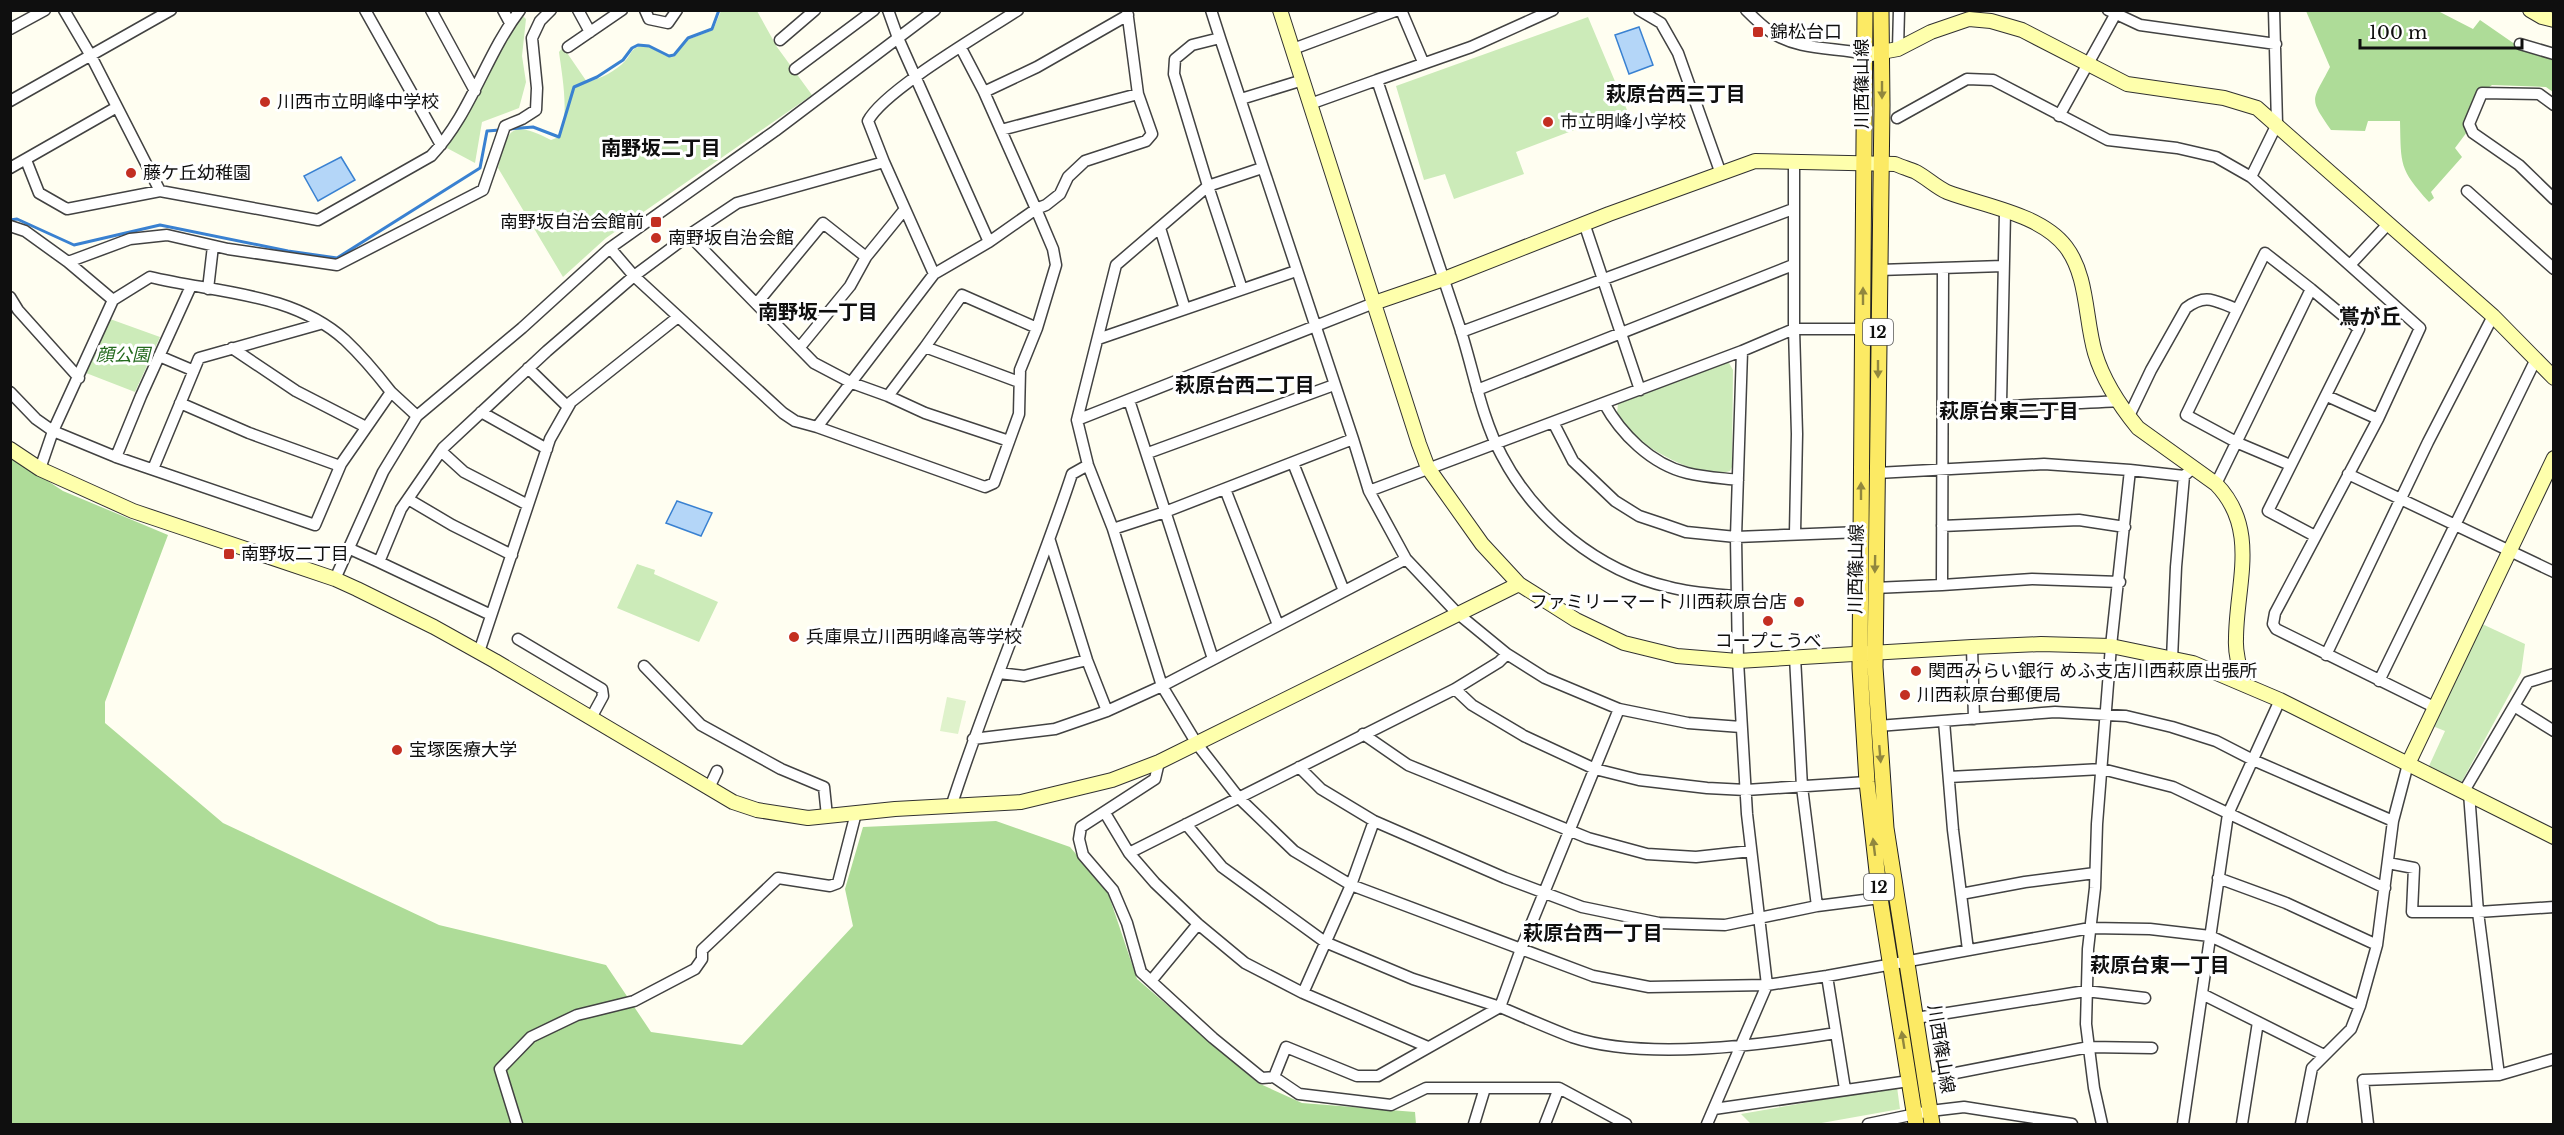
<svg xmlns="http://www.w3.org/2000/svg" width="2564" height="1135" font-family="'Libre Baskerville','Noto Sans JP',serif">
	<rect width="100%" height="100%" fill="#fffef1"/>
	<!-- green -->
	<path fill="#ccebb9" d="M721 11H757L777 47 812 95 606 238 563 277 498 168C507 127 512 120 551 140L559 137C570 116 562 75 559 52L563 47 587 82C600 79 616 71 625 61 630 56 631 49 638 47 652 42 661 59 674 57L687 40 713 30Z
		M520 13 526 19 522 56 526 82 519 108 482 122 475 163 445 147Z
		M1588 17 1627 110 1516 152 1524 174 1454 199 1445 174 1424 180 1396 86Z
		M110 319 160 337 135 392 86 373Z
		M1725 363H1729L1733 370 1732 467 1730 471C1704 480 1653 453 1634 435 1628 429 1622 420 1617 413L1618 404Z
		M637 564 655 570 654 574 718 602 699 642 617 608Z
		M2480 623 2525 644 2521 673 2461 783 2429 766 2445 731 2430 725Z
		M1897 1087 1900 1109 1816 1124H1751L1741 1114Z"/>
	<!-- forest -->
	<path fill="#aedc98" d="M2306 11H2438L2473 29 2480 20 2519 47 2553 59V92L2546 87 2492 85 2477 96 2465 126 2467 132 2455 148 2462 157 2431 192 2434 198 2429 202C2399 169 2401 165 2400 121H2368L2365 131 2331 130C2308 97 2312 102 2330 67Z
		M10 456 63 491 168 535 105 702V723L223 823 439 925 606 965 651 1032 742 1045 853 926 845 889 863 827 996 821 1070 847 1107 890 1137 979 1258 1083 1302 1103 1415 1112 1416 1124H11Z"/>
	<!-- pitch -->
	<path fill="#dff2cb" d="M947 697 966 701 958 734 940 731Z"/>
	<!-- water -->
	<path fill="#b4d6f8" stroke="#3981d1" stroke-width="1.5" d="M1639 27 1653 65 1629 74 1615 35Z
		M341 157 355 180 318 201 304 176Z
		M677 501 712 513 701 536 666 523Z"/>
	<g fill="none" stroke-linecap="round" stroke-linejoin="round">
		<!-- stream -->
		<path stroke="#3981d1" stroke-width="3" d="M509 129 533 127 559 137 574 87 597 77 623 60 632 48 638 45 649 46 669 56 674 55 688 38 712 29 719 10
			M10 220 17 219 74 245 160 225 288 251 337 258 480 168 487 131 500 130"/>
		<defs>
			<path id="street" d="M64 10 91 56 160 191 318 220 431 156C471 114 485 56 520 10
				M365 10 441 145
				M431 10 475 91
				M503 10 510 23
				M578 10 590 32
				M645 10 649 19 668 23 677 10
				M888 10 898 38 989 242
				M1211 10 1220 38 1192 45 1175 59 1174 74 1208 186 1116 265 1077 420 1088 465 1113 529 1162 686 1197 744 1239 798 1294 851 1351 885 1593 976 1649 987 1767 985 1827 976 2090 928 2150 929 2210 936 2360 1006 2377 945 2393 821 2408 764
				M1401 10 1423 62
				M1553 10 1471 47 1377 80C1404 161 1431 241 1458 322 1473 366 1480 415 1502 456 1535 519 1598 571 1669 587 1691 593 1713 594 1736 596
				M1639 10 1661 23 1678 53 1721 174
				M1746 10C1754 18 1762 26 1771 32 1799 51 1834 47 1866 54
				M2108 10 2140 25 2276 44
				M10 29 45 10
				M1220 38 1353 439 1369 491 1406 559 1457 613 1507 654 1545 678 1619 709 1688 723 1741 727
				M780 40 815 10
				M2520 44 2554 54
				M568 47 622 10
				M961 48 984 92 1036 209 1053 249 1056 265 1037 328 1020 370 1019 414 994 483 985 487 817 427 934 274 989 242 1036 209 1046 205 1060 194 1068 177 1085 161 1146 141 1152 134 1138 94 1127 10
				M1293 49 1398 10
				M1898 49 1899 10
				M795 69 874 10
				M984 92 1037 67 1128 15
				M1241 99 1303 80
				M10 101 171 10
				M1310 104 1377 80
				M2554 105 2539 94 2482 93 2469 124 2473 133 2519 165 2554 199
				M2059 116 2115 15
				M1897 118 1967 79 1993 80 2108 140 2177 148 2216 157 2251 177 2420 328 2378 419 2275 613 2273 624 2276 629 2434 707
				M1001 130 1138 94
				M26 160 39 193 67 209 160 191
				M884 162 934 274
				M10 168 117 107
				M2251 177 2277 124 2274 10
				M2467 191 2554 269
				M1584 223 1640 390
				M10 226 25 231 68 262 130 239 167 235 228 249 337 265 483 190 505 126 522 119 536 110 537 88 532 38 540 21 551 10
				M1160 228 1185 309
				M610 248 634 276 783 413 795 421 817 427
				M2350 265 2389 223
				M1879 270 2003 266
				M208 289 213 246
				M1242 289 1208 186 1262 168
				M10 297 18 310 79 378
				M113 300 150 277C216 293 292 292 345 340 362 356 377 374 391 392
				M757 303 823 223 866 257
				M1461 332 1793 209
				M1098 339 1296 271
				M800 347 850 286 866 257 905 209
				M232 348 296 391 366 427
				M159 356 192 370
				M528 368 568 407
				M1019 382 925 347 962 295 1037 328
				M1477 390 1793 265
				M10 392 36 419 53 431 116 457 315 525 341 464 391 392 417 416
				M888 396 925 347
				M2327 396 2378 419
				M1129 400 1213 659
				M180 403 249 433 340 466
				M1604 403C1621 434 1651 464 1687 473 1703 477 1721 478 1738 480
				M2001 404 2005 212
				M1943 411C2002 404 2059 405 2118 401
				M481 412 547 449
				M2129 416 2151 370 2186 308C2207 292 2216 302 2237 309
				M1077 420 1374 303
				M1553 422 1573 461 1615 501 1639 516 1663 524 1686 532 1736 537 1861 532
				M1009 441 925 413 888 396 852 383 814 363 689 235 737 203 884 162 868 121C884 90 985 32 1018 10
				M441 451 464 472 528 505
				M1148 453 1334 385
				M116 457 141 396 191 286
				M1293 463 1344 591
				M2290 465 2238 443 2186 415 2265 253 2311 289 2359 329 2268 511 2315 536
				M40 469 53 431 113 300 68 262
				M153 469 199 358 320 324
				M1877 473 2044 464 2130 470
				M2348 474 2554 572
				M2216 484 2311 289
				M1225 489 1278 625
				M1369 491 1742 351
				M408 499 452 525 512 555
				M1942 526 2079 520 2125 527
				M1113 529 1165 512 1353 439
				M1795 533 1797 434 1794 329H1862
				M1050 541 1087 660 1107 711
				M348 548 379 562
				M335 579 383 472 417 416 522 328 610 248 775 131 935 10
				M1942 585 2032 579 2120 582
				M1874 588 1942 585 1943 268
				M491 615 379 562 401 509 443 448 547 351 634 276 689 235
				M518 639 602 689 603 696 591 718
				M1972 647 1974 719
				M479 652 550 439 571 402 678 317
				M2326 655 2428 442 2493 316
				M1795 657 1802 787 1817 906 1880 898
				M2172 659 2176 567 2184 476
				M644 666 701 725 781 769 824 787 827 816
				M999 673 1024 676 1087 660
				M2379 681 2535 361
				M1455 689 1472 705 1524 736 1595 769 1639 780 1707 788 1746 790 1867 782
				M2514 706 2554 731
				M1944 721 1953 830 1968 950
				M1878 726 2055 712 2126 716 2172 727 2216 741 2253 760 2393 821
				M1363 734 1408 765 1588 838 1647 854 1696 857 1751 851
				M973 739 1055 729 1107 711 1162 686 1406 559
				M1159 762 1155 779 1081 827 1079 839 1083 855 1113 890 1127 923 1141 972 1213 1038 1262 1078 1274 1077 1286 1047 1357 1076H1378L1500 1007C1524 1017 1548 1028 1572 1037 1644 1061 1762 1045 1836 1033
				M1299 767 1321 789 1374 821 1505 878 1582 907 1659 923 1725 925 1817 906
				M1949 777 2102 769 2173 787 2385 888
				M709 788 717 771
				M2464 791 2528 682 2554 674
				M2469 793 2478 912 2499 1075 2554 1059
				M951 807C987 694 1035 586 1072 474L1088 465
				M1105 813 1129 853 1155 883 1198 924 1245 963 1303 993 1428 1047
				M1186 824 1222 867 1325 942 1413 979 1500 1007 1521 949 1619 709
				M1129 853 1455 689 1499 662 1507 654
				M2388 863 2414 868 2412 912H2478L2554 907
				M2218 878 2286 903 2377 945
				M1961 894 2025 882 2095 873
				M1827 976 1845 1089
				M1151 981 1198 924
				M1303 993 1351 885 1374 821
				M2202 994 2324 1055
				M1916 1018 2086 991 2145 998
				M1274 1077 1299 1094 1391 1105 1426 1088H1559L1626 1124
				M1925 1079 2089 1047 2152 1048
				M1714 1109 1909 1081
				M517 1124 500 1069 531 1037 577 1015 634 1001 695 969 702 959V950L778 878 830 886 838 883 856 813
				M1474 1124 1485 1088
				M1545 1124 1559 1088
				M1707 1124 1767 985 1747 814 1738 661 1736 537 1742 351 1794 329V161
				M1868 1124 1930 1111 1964 1107 2072 1124
				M2102 1124 2094 1088 2086 1024 2088 949 2095 888 2097 824 2111 646 2130 470 2184 476 2193 468
				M2183 1124 2228 814 2280 700
				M2242 1124 2258 1022
				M2301 1124 2312 1068 2351 1029 2360 1006
				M2368 1124 2363 1080 2499 1075"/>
			<path id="secondary" d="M1280 10 1419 444 1428 468 1482 544 1519 584 1576 620 1624 643 1677 656 1738 661 1972 647 2041 644 2111 646 2193 663 2280 700 2554 837
				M2530 10 2542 17 2554 20
				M1871 54 1898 49 1931 32 1969 19 1991 21 2022 30 2127 84 2224 98 2257 108 2493 316 2554 378
				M1374 303 1444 279 1609 214 1755 161 1895 164C1902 167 1909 169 1916 172 1927 178 1936 187 1947 192 1984 206 2041 214 2066 247 2088 276 2085 319 2095 353 2103 380 2120 406 2138 428L2216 484C2260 529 2236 585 2236 639 2235 654 2240 670 2244 684
				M10 449 40 469 133 511 335 579 357 589 434 627 495 661 733 802 757 810 808 818 895 809 1021 802 1112 780 1159 762 1519 584
				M2408 764 2554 458"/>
			<path id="primary" d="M1865 10 1860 668 1867 782 1880 898 1916 1124
				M1881 10 1882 105 1875 667 1886 828 1932 1124"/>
		</defs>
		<!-- street casing -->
		<use href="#street" stroke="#424242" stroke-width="13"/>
		<!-- secondary casing -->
		<use href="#secondary" stroke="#313131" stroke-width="16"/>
		<!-- primary casing -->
		<use href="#primary" stroke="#202020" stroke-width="17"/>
		<!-- street -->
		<use href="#street" stroke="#fff" stroke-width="10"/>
		<!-- secondary -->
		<use href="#secondary" stroke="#feffac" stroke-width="14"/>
		<!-- primary -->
		<use href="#primary" stroke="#fcea64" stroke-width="15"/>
	</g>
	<!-- one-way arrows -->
	<defs><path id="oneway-solid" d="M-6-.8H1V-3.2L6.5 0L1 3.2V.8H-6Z" transform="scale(1.5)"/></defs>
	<g fill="#91873e">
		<use href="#oneway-solid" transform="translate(1882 90) rotate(90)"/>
		<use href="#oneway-solid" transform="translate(1863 296) rotate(-90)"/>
		<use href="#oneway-solid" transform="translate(1878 369) rotate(90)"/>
		<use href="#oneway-solid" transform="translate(1861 491) rotate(-90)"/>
		<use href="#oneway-solid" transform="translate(1875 564) rotate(91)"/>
		<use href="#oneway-solid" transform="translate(1880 754) rotate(85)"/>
		<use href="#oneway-solid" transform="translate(1874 847) rotate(-97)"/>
		<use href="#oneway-solid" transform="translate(1903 1040) rotate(-99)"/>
	</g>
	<!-- markers -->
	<g fill="#c32f22" stroke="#fff" stroke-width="2">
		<rect x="1752" y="26" width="12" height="12" rx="3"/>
		<circle cx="265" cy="102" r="6"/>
		<circle cx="1548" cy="122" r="6"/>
		<circle cx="131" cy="173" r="6"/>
		<rect x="650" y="216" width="12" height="12" rx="3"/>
		<circle cx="656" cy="238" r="6"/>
		<rect x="223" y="548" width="12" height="12" rx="3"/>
		<circle cx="1799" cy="602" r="6"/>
		<circle cx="1768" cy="621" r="6"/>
		<circle cx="794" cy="637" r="6"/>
		<circle cx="1916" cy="671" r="6"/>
		<circle cx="1905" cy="695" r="6"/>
		<circle cx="397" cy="750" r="6"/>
	</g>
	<g text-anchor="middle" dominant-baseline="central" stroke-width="6" stroke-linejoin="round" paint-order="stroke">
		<!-- shield labels -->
		<g fill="#fff" stroke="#575757" stroke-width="1.5">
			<rect x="1863" y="319" width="30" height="26" rx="4.5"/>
			<rect x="1864" y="874" width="30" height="26" rx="4.5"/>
		</g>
		<g font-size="16" font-weight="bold" fill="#0f0f0f">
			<text x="1878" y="332">12</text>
			<text x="1879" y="887">12</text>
		</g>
		<!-- poi labels -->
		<g font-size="18" fill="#0f0f0f" stroke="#fff" text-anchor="start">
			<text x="1770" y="32">錦松台口</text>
			<text x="277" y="102">川西市立明峰中学校</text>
			<text x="1560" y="122">市立明峰小学校</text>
			<text x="143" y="173">藤ケ丘幼稚園</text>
			<text x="644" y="222" text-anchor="end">南野坂自治会館前</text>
			<text x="668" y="238">南野坂自治会館</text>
			<text x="241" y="554">南野坂二丁目</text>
			<text x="1787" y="602" text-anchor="end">ファミリーマート 川西萩原台店</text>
			<text x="806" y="637">兵庫県立川西明峰高等学校</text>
			<text x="1768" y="641" text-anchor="middle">コープこうべ</text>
			<text x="1928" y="671">関西みらい銀行 めふ支店川西萩原出張所</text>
			<text x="1917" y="695">川西萩原台郵便局</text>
			<text x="409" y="750">宝塚医療大学</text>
		</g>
		<!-- street labels -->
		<g font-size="18" fill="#0f0f0f" stroke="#fff">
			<text transform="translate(1862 84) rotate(-90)">川西篠山線</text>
			<text transform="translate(1856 569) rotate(-89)">川西篠山線</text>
			<text transform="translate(1941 1049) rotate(81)">川西篠山線</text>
		</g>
		<!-- park labels -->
		<g font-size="18" font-style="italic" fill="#23691d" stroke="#fff">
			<text x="123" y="355">顔公園</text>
		</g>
		<!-- neighbourhood labels -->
		<g font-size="20" font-weight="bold" fill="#0f0f0f" stroke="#fff">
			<text x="1676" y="94">萩原台西三丁目</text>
			<text x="661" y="148">南野坂二丁目</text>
			<text x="818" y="312">南野坂一丁目</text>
			<text x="1245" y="385">萩原台西二丁目</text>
			<text x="2009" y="411">萩原台東二丁目</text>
			<text x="1593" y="933">萩原台西一丁目</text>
			<text x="2160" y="965">萩原台東一丁目</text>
		</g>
		<!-- quarter labels -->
		<g font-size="21" font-weight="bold" fill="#0f0f0f" stroke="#fff">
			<text x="2370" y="317">鴬が丘</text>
		</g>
	</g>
	<!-- border -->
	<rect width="2564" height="1135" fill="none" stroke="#0f0f0f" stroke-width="24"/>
	<!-- scale -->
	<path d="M2360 39v9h162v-9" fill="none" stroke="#0f0f0f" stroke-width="3"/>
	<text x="2369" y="39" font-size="18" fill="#0f0f0f" stroke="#ffffff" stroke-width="4.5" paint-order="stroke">100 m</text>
</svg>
